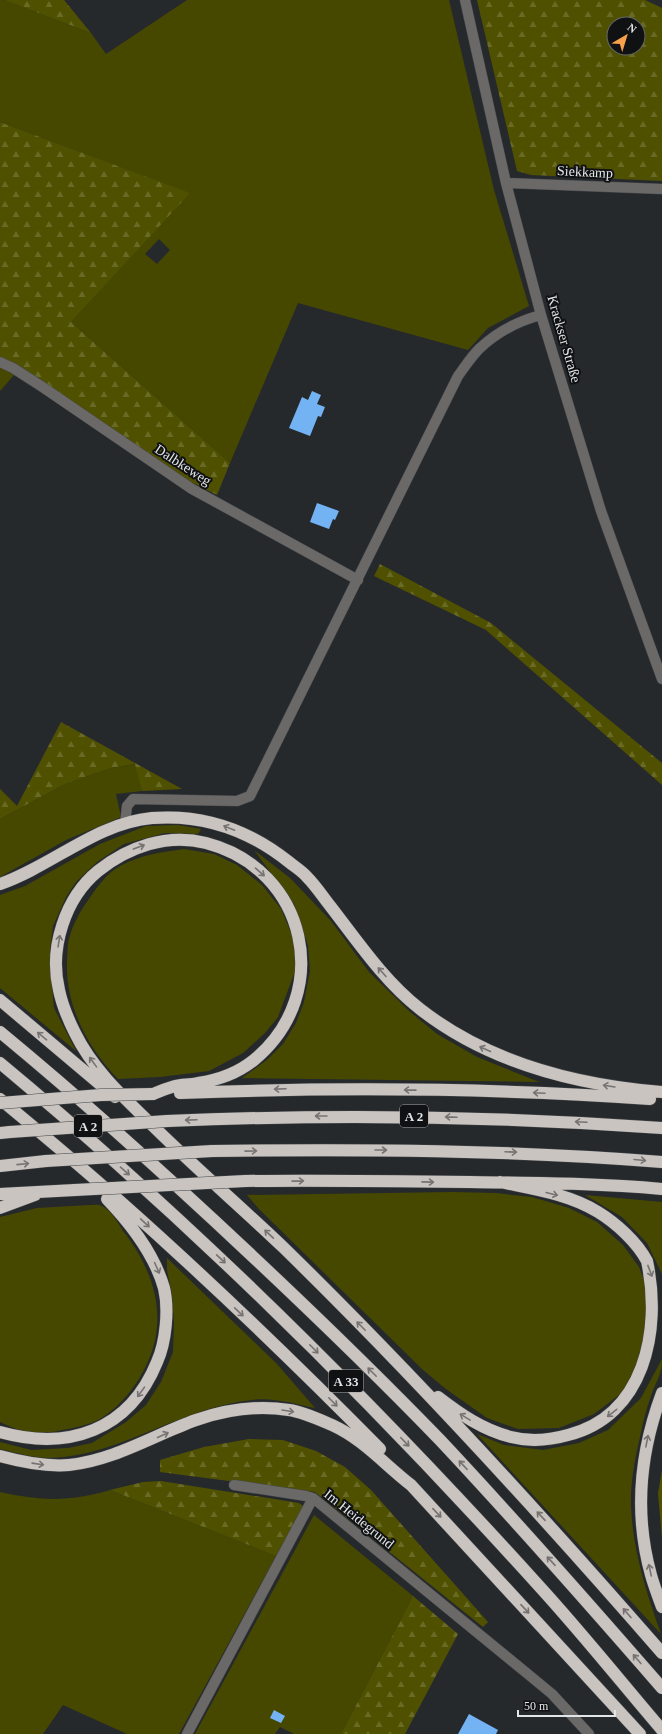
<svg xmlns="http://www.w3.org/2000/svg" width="662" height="1734" font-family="'Times New Roman',serif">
	<defs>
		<pattern id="forest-firs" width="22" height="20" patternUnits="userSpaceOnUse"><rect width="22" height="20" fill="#505100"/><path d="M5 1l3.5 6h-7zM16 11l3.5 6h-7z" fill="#696a25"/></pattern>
	</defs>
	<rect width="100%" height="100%" fill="#26292c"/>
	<!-- green -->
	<path fill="#474800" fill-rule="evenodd" d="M0 0H4L91 33 106 54 187 0H449L494 190 529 306 488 328 468 350 298 303 230 463 71 322 189 193 0 122ZM159 239 170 250 157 264 145 254Z
		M0 367 15 374 0 391Z
		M136 764 142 791 116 794 121 817 66 840 0 877V819L65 784 111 768Z
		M178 825 201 829 198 834 165 833 124 844 97 862 76 882 66 897 53 926 50 950 51 977 54 1008 76 1051 0 988V895L25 886 100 844 146 826Z
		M184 849 214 854 237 865 262 885 281 909 292 935 297 966 278 1017 265 1033 243 1053 209 1071 160 1077 118 1079C87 1047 65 1005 67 960 68 953 67 945 69 939 73 924 80 911 89 899 97 887 107 873 120 866 140 855 162 852 184 849Z
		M254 850 290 878 331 921 369 972 409 1011 437 1034 477 1057 539 1082 242 1078 267 1060 283 1044 296 1023 304 1002 310 971 308 945 294 904Z
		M452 1192 495 1193 532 1197 569 1208 597 1222 623 1245 639 1267 649 1293 641 1361 623 1392 594 1414 559 1428 518 1429 487 1418 446 1389 423 1370 259 1209 247 1195Z
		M585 1195 662 1202V1274L647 1243 622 1217Z
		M90 1205C93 1205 99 1204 102 1206 111 1210 118 1223 123 1231 144 1257 160 1292 157 1326 155 1361 130 1401 100 1419 89 1425 74 1428 62 1430 49 1433 36 1434 23 1431 15 1429 7 1425 0 1422V1217L37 1208Z
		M167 1258 277 1364 315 1408C295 1404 273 1397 252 1400 181 1407 122 1455 51 1458 34 1458 16 1453 0 1449V1442L31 1450 68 1448 92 1443 126 1422 146 1405 161 1382 173 1352 174 1323 172 1295 167 1270Z
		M662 1359C662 1375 657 1379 652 1393 648 1404 644 1417 642 1428 637 1450 632 1472 631 1494 630 1542 645 1589 661 1634L477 1434 504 1445 543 1450 579 1443 608 1430 641 1398Z
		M110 1490 276 1556 179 1734H127L63 1705 43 1734H0V1492C40 1501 70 1502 110 1490Z
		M314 1515 413 1596 341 1734H294L280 1727 275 1734H195Z"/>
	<!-- forest -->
	<path fill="url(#forest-firs)" fill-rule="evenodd" d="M4 0H64L91 33Z
		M477 0H645L662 8V181L531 175 517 171ZM614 24H638V48H614Z
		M0 122 190 193 71 322 230 463 217 495 187 480 0 357Z
		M380 564 491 623 662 763V785L486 630 374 576Z
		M61 722 182 789 142 791 135 764 111 768 65 784 0 819V789L17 806Z
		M249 1439 283 1440 316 1451 345 1467 371 1490 488 1622 483 1627 315 1492 160 1472V1460L204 1447Z
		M662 1471V1538L658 1493Z
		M161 1481 299 1503 303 1506 276 1556 110 1490 143 1482Z
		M413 1596 458 1634 405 1734H341Z"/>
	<!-- building -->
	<path fill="#73b3f4" d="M312 391 321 395 317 404 325 407 321 417 318 416 310 436 289 428 302 397 308 400Z
		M317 503 339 511 335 520 333 519 329 529 310 522Z
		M274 1710 285 1716 281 1723 270 1718Z
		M469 1714 498 1730 496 1734H458Z"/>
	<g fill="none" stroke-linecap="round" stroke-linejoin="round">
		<defs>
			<path id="minor" d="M465 0 506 183 541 315 601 511 662 679
				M506 183 662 189
				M0 362 13 368 41 386 192 489 358 580
				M125 824 127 806 133 799 237 801 250 796 458 376C464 368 471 357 479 349 497 332 518 321 541 315
				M234 1485 306 1496 313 1498 529 1675 552 1694 589 1734
				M187 1734 313 1498"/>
			<path id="highway" d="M0 884C52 866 96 823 152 818 204 814 249 830 289 862 295 867 302 871 307 877 316 886 323 897 331 907 358 942 385 982 420 1009 489 1063 576 1085 662 1092
				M0 1000 115 1097
				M0 1032C86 1103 168 1177 249 1253 314 1314 378 1376 440 1440 516 1521 589 1604 662 1688
				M0 1063C193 1223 371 1400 539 1586 582 1633 621 1682 662 1730
				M180 1093C337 1087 494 1088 650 1099
				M153 1094C160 1091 168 1088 175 1086 183 1084 190 1085 198 1083 219 1080 238 1073 254 1060 335 993 307 869 206 843 167 833 128 847 98 871 65 898 49 948 59 990 62 1005 68 1019 75 1033 92 1068 121 1095 148 1121 192 1165 239 1205 284 1248 416 1377 541 1514 662 1653
				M0 1099C41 1133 82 1167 122 1203 211 1282 297 1365 380 1449
				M167 1121C332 1114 497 1116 662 1128
				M0 1133 10 1132
				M212 1151C362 1149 512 1150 662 1162
				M0 1166 46 1161
				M245 1181C319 1180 394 1181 469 1182 533 1183 597 1183 662 1189
				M0 1194 75 1190
				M0 1208 35 1195
				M662 1393C640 1452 634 1514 651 1575 654 1586 658 1596 662 1607
				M438 1397C460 1414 483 1430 511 1437 530 1442 550 1440 568 1435 644 1416 662 1331 647 1261 637 1242 616 1223 598 1212 569 1194 533 1189 500 1182
				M0 1432C68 1451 129 1431 157 1362 166 1342 169 1309 164 1288 154 1253 131 1224 107 1199
				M0 1456C22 1462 46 1467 69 1465 115 1460 154 1435 196 1420 225 1410 258 1405 289 1410 303 1412 318 1419 332 1425 363 1439 384 1464 411 1485L640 1734"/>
		</defs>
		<!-- minor casing -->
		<use href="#minor" stroke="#44474a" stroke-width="11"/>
		<!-- highway casing -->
		<use href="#highway" stroke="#44474a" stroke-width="13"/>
		<!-- minor -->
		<use href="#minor" stroke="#6b6968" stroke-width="10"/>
		<!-- highway -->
		<use href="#highway" stroke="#c9c4c0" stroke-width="12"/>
		<defs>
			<path id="highway-bridge" d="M0 1103 101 1095 153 1094
				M10 1132 167 1121
				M46 1161 212 1151
				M75 1190 245 1181"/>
		</defs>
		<!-- highway-bridge casing -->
		<use href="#highway-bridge" stroke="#44474a" stroke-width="13" stroke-linecap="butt"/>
		<!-- highway-bridge -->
		<use href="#highway-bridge" stroke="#c9c4c0" stroke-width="12"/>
	</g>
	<!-- one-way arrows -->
	<defs><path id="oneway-shaft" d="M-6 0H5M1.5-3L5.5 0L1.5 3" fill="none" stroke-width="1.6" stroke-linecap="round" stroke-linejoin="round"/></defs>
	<g stroke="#767372">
		<use href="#oneway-shaft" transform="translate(229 828) rotate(-158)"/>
		<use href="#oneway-shaft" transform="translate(139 847) rotate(-20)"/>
		<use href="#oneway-shaft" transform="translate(260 872) rotate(41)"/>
		<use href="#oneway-shaft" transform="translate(59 941) rotate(-81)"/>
		<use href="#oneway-shaft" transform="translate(382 972) rotate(-132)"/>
		<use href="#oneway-shaft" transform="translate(42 1036) rotate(-140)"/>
		<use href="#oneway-shaft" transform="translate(485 1049) rotate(-156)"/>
		<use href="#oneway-shaft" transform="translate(93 1062) rotate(-126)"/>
		<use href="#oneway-shaft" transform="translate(609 1086) rotate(-171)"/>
		<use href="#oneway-shaft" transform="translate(280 1089) rotate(178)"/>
		<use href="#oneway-shaft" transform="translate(410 1090) rotate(-179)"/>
		<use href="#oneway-shaft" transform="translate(539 1093) rotate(-177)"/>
		<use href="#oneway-shaft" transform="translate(321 1116) rotate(180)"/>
		<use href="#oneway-shaft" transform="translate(451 1117) rotate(-178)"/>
		<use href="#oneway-shaft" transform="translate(191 1120) rotate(178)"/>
		<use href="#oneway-shaft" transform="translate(581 1122) rotate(-177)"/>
		<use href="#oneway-shaft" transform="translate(381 1150)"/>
		<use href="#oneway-shaft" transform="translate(251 1151) rotate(-1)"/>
		<use href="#oneway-shaft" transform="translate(511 1152) rotate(2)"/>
		<use href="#oneway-shaft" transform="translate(640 1160) rotate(5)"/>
		<use href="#oneway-shaft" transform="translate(23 1164) rotate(-6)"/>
		<use href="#oneway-shaft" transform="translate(125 1171) rotate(41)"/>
		<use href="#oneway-shaft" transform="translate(298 1181) rotate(-1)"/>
		<use href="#oneway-shaft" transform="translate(428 1182) rotate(1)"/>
		<use href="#oneway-shaft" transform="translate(552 1194) rotate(14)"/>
		<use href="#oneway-shaft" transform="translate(145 1223) rotate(43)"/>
		<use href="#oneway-shaft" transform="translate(269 1234) rotate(-137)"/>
		<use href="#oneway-shaft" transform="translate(221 1259) rotate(43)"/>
		<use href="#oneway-shaft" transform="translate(157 1268) rotate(66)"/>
		<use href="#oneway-shaft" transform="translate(650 1271) rotate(69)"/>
		<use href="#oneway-shaft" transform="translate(239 1312) rotate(44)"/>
		<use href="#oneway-shaft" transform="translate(361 1326) rotate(-135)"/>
		<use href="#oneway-shaft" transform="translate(314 1349) rotate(45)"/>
		<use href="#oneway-shaft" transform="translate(372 1372) rotate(-135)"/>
		<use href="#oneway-shaft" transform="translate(141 1392) rotate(126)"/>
		<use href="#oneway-shaft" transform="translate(333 1402) rotate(45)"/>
		<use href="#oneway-shaft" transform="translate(288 1411) rotate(9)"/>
		<use href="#oneway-shaft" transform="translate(612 1413) rotate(142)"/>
		<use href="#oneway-shaft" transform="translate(465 1417) rotate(-149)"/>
		<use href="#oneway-shaft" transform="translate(163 1435) rotate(-24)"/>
		<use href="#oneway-shaft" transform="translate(647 1441) rotate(-79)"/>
		<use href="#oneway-shaft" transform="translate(405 1442) rotate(46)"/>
		<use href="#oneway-shaft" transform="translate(38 1464) rotate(8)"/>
		<use href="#oneway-shaft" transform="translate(463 1465) rotate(-133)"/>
		<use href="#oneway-shaft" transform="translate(437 1513) rotate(47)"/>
		<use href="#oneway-shaft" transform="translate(541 1516) rotate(-133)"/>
		<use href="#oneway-shaft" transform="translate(551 1561) rotate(-133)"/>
		<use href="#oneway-shaft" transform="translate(650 1570) rotate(-102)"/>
		<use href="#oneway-shaft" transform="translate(525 1609) rotate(47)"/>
		<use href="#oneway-shaft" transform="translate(627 1613) rotate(-131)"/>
		<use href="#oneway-shaft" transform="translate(637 1659) rotate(-131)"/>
	</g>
	<g text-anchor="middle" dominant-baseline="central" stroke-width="4" stroke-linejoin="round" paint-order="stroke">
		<!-- shield labels -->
		<g fill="#101113" stroke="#a4a6a8" stroke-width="1">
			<rect x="400" y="1105" width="28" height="22" rx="3"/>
			<rect x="74" y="1115" width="28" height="22" rx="3"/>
			<rect x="329" y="1370" width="34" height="22" rx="3"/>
		</g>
		<g font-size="13" font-weight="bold" fill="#e3e6e8">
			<text x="414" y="1116">A 2</text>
			<text x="88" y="1126">A 2</text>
			<text x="346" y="1381">A 33</text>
		</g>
		<!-- street labels -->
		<g font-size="14" fill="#e3e6e8" stroke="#101113">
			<text transform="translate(585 172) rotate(3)">Siekkamp</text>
			<text transform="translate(564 339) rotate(74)">Krackser Straße</text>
			<text transform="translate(183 465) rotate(33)">Dalbkeweg</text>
			<text transform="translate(359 1519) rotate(39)">Im Heidegrund</text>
		</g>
	</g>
	<!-- north arrow -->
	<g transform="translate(626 36) rotate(38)"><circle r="19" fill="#101113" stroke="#646668"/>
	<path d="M0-3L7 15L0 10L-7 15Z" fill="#f8a04b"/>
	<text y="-6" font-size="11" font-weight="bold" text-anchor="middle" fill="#e3e6e8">N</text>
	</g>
	<!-- scale -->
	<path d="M518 1710v6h97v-6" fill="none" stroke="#e3e6e8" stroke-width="2"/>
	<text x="524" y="1710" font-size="12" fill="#e3e6e8" stroke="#101113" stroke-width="3" paint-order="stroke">50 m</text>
</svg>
